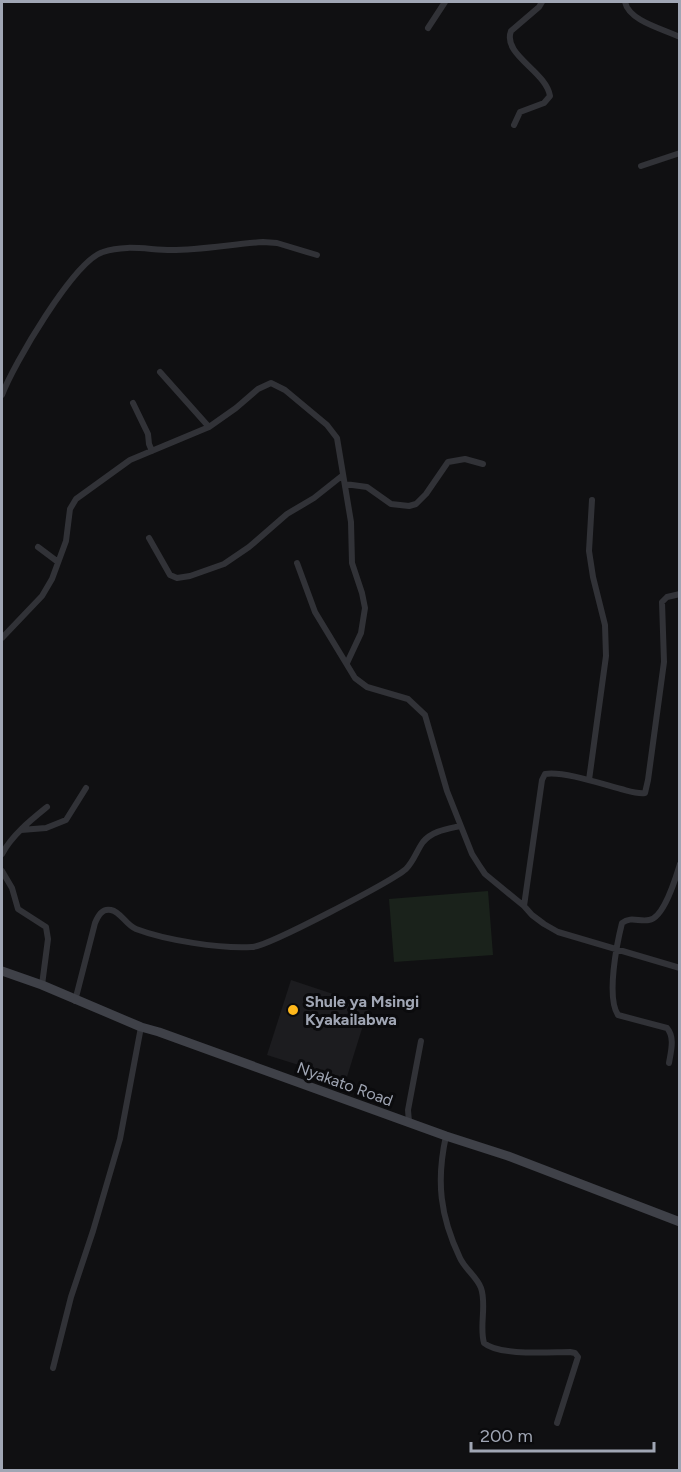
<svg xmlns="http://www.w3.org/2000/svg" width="681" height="1472" font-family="Figtree,sans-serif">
	<rect width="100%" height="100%" fill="#101012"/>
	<!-- built -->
	<path fill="#1c1c1f" d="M291 980 369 1006 346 1080 267 1055Z"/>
	<!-- green -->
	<path fill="#1a221b" d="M488 891 493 955 394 962 389 899Z"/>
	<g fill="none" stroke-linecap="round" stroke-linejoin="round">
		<!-- street -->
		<path stroke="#313237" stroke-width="6" d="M625 2C629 21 663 29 680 37
			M428 28 445 2
			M514 125 520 112 544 103 550 96C546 71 502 55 511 31L539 7 542 2
			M641 166 680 153
			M160 372 209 427
			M2 395C13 365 74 261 103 252 126 244 149 250 171 250 202 250 232 244 263 242L277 243 317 255
			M133 403 148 434 149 444 152 451
			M345 484 367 487 391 504 409 506 416 504 426 494 448 462 465 459 483 464
			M149 538 170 575 177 578 190 576 224 564 249 547 287 514 314 498 343 475
			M38 547 58 562
			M297 563 315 612 355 678 367 687 408 699 425 715 447 791 472 854 479 865 485 874 524 906 532 915 544 924 558 932 680 968
			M2 638 42 596 52 579 66 541 70 509 76 499 130 460 209 427 236 408 258 389 271 383 285 390 327 425 337 438 351 522 352 563 362 593 365 608 361 633 347 663
			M589 780 606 656 605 625 593 577 589 551 592 500
			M21 830 46 828 66 820 86 788
			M2 854C12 835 31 820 47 807
			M2 871 12 888 18 909 46 927 48 939 42 985
			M524 906 542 780 545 774C564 771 602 784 621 789 629 791 637 794 645 793L648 780 664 662 662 602 667 597 680 594
			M75 1001 95 923C98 916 102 908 111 910 121 912 126 925 136 929 165 940 220 949 252 947 267 947 392 881 406 869 414 861 417 850 423 842 432 831 447 829 460 826
			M669 1063C671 1051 675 1037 667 1028L618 1015C606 997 617 943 622 923 631 916 639 922 649 920 664 918 676 877 680 864
			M409 1122 408 1110 421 1041
			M446 1136C436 1181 440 1216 460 1258 465 1269 477 1277 481 1288 487 1305 479 1326 484 1343 499 1356 549 1352 570 1352L575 1353 578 1357 557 1423
			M53 1368 71 1297 93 1231 120 1139 141 1027"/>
		<!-- secondary -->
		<path stroke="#3f4148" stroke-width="9" d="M2 971 42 985 141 1027 159 1032 446 1136 508 1156 680 1222"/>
	</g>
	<!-- markers -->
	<circle fill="#ffb81b" stroke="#0b0b0d" stroke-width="2" cx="293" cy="1010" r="6"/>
	<g text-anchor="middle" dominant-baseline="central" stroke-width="6" stroke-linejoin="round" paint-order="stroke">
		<!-- poi labels -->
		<g font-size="16" font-weight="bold" fill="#a0a6b4" stroke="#0b0b0d" text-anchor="start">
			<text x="305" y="1001">Shule ya Msingi<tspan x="305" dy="18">Kyakailabwa</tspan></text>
		</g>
		<!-- street labels -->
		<g font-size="16" fill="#a0a6b4" stroke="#0b0b0d">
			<text transform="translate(345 1084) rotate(20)">Nyakato Road</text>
		</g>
	</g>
	<!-- border -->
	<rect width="681" height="1472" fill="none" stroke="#a0a6b4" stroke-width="6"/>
	<!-- scale -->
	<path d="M471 1442v9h183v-9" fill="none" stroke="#a0a6b4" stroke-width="3"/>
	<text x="480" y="1442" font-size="18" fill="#a0a6b4" stroke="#0b0b0d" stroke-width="4.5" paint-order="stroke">200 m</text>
</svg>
